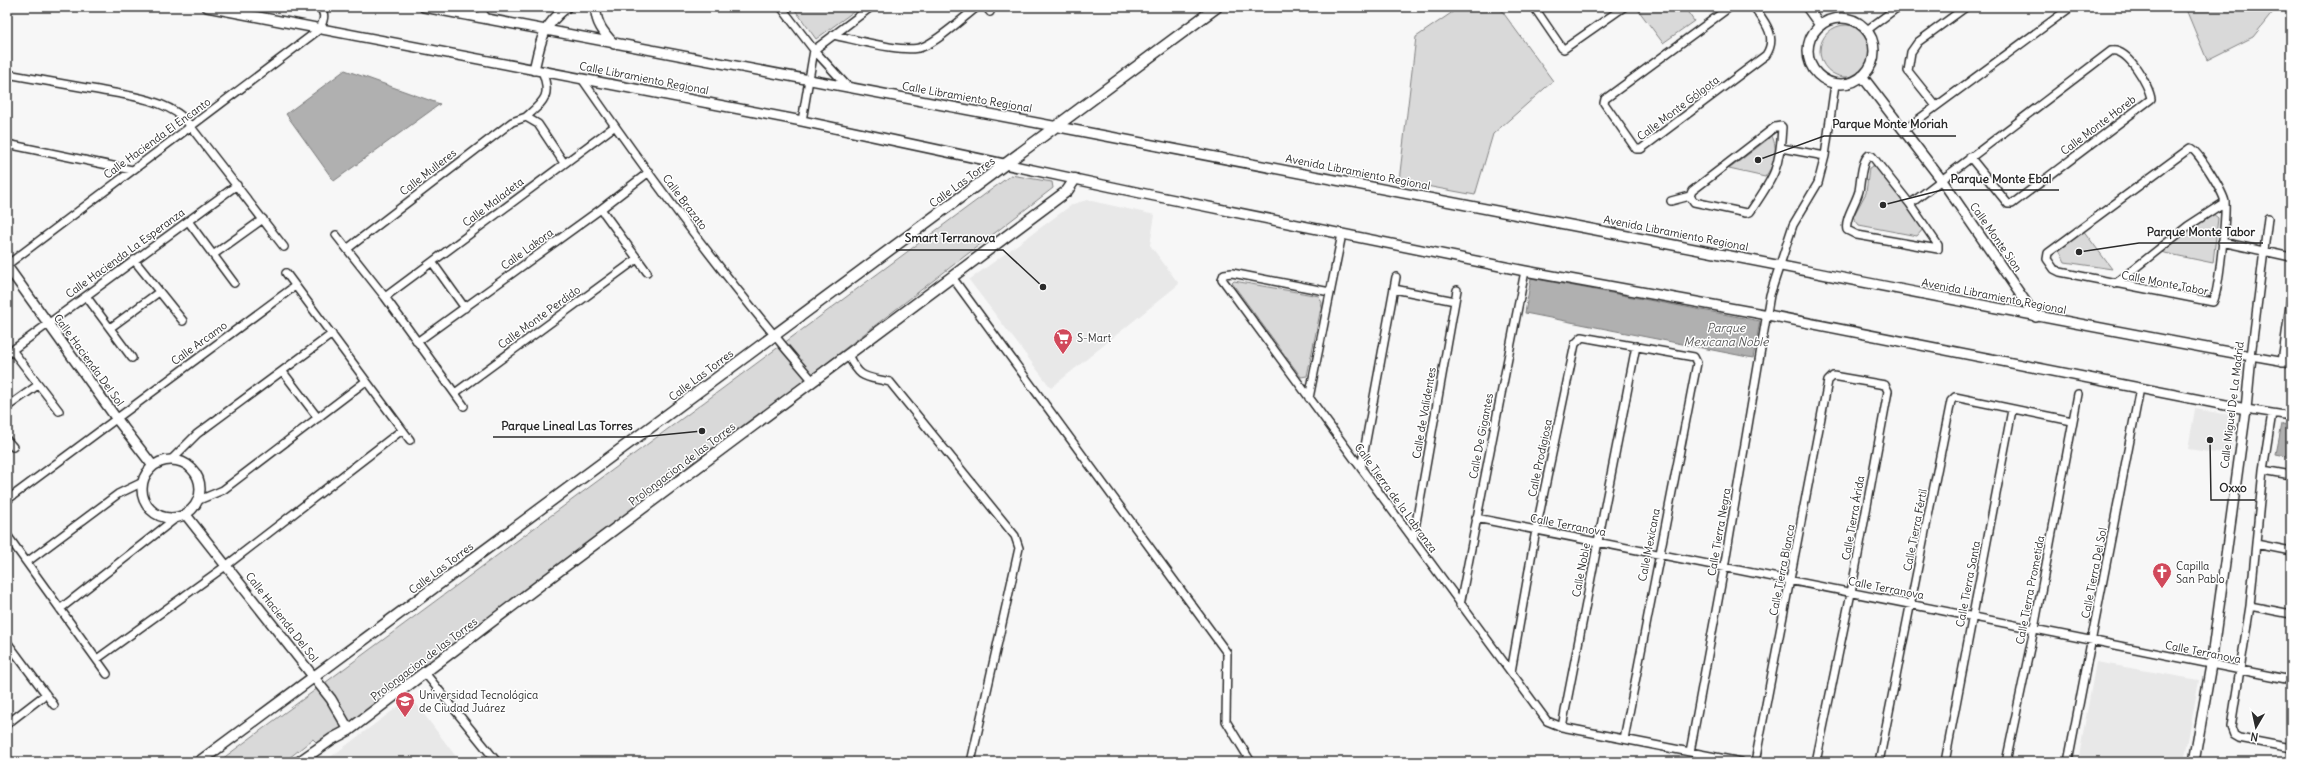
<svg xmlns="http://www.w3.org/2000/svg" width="2298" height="769" font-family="Delius,sans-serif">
	<rect width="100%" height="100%" fill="#f7f7f7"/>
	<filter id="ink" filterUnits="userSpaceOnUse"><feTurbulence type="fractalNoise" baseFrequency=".025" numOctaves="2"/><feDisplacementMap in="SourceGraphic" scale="8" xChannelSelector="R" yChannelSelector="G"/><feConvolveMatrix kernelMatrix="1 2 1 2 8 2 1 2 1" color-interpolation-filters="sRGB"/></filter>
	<g filter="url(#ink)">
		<!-- built -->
		<path fill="#e8e8e8" d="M1087 200 1155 215 1150 245 1179 284 1051 388 969 280 1073 204Z
			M2195 409 2236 416 2230 455 2188 449Z
			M2096 662 2199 680 2184 762H2078Z
			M411 697 460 762H324L356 738Z"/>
		<!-- green -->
		<path fill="#d9d9d9" stroke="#828282" d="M793 7H860L816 39Z
			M1460 7H1499L1553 81 1493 134 1475 195 1399 181 1416 37Z
			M1636 7H1684L1694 21 1663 43Z
			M2185 7H2277L2253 37 2207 60Z
			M1820 51a26 26 0 1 1 52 0a26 26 0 1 1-52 0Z
			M1772 136C1779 152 1774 165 1765 177L1729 169Z
			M1876 164 1924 228 1917 236 1859 225 1853 217 1866 193 1869 168Z
			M1011 175 1052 182 1053 188 425 673 319 745 313 739 284 762H218Z
			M2212 213 2218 218 2213 263 2160 252Z
			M2083 230 2112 269 2065 262 2059 250Z
			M1234 281 1319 296 1322 303 1307 376 1301 377 1232 283Z"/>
		<!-- water -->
		<path fill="#b0b0b0" stroke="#7b7b7b" d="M345 70 440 104 334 181 286 114Z
			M1531 278 1760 321 1753 358 1525 313Z
			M2282 424 2291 425V457L2276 454Z"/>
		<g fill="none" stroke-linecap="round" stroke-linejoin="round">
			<defs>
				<path id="minor" d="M479 7 487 19
					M781 7 814 50 849 88
					M986 7 990 12
					M1534 7 1562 48 1564 49 1624 7
					M1730 7 1605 99 1604 103 1636 149H1641L1766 55C1778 37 1765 22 1754 7
					M1867 30 1898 7
					M833 35C854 39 904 54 922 47 937 42 963 18 977 7
					M814 50 871 7
					M7 74C35 79 63 84 92 89 123 95 159 97 184 118L284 247
					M582 79C654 183 730 285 813 381
					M1936 106 1908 71 1911 52 1918 42 1966 7
					M526 117 538 124 564 163
					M526 117C544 101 552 96 542 71
					M802 121 814 50
					M1781 126 1782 127C1780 170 1773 178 1750 212L1746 213 1694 202 1690 196 1692 191 1775 127Z
					M1904 130 2071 7
					M7 144 132 170
					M1781 148 1825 156
					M2190 148C2198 150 2223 192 2225 202 2226 216 2219 292 2213 302L2060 272 2054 269 2047 259 2048 253Z
					M1869 155 1872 156 1910 204 1938 245V249L1857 235 1847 230C1844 219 1856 203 1859 191 1861 181 1861 161 1869 155Z
					M1671 201 1690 196
					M1910 204 2111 51C2128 48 2149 85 2151 99L2012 204H2008L1970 157
					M601 209 647 272
					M2268 218 2251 356 2291 363
					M188 221 234 283
					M336 235 385 297 464 406
					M2222 242 2291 257
					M347 249 512 122 526 117
					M213 255 263 219
					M134 260 183 321
					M432 262 465 308
					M7 265 320 29C323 21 327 14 319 7
					M286 273 410 440
					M952 277 1227 653 1226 721 1251 762
					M2115 284 2188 226 2225 202
					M1394 289 1455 301
					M1330 292 1232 273 1224 274 1222 279 1547 721 1562 727 1741 762
					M86 296 132 358
					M385 297 615 126
					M110 328 159 292
					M417 342 601 209 649 172
					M12 350 59 411
					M7 354 237 185
					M848 355C861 380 864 376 890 382L1015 536 1019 548 971 762
					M2282 362 2291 298
					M283 372 318 418
					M455 393 637 259
					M1309 398 1342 234
					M7 407 38 385
					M2246 409 2291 416
					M2272 413 2263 470 2250 606 2231 727 2234 735 2239 738 2291 748
					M7 440 13 447
					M171 460 197 434 332 334
					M1361 468 1396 277
					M2263 470 2291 475
					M7 500 295 286
					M199 500 223 490 366 381
					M1476 518 2291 680
					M7 535 107 674
					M1413 540 1457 290
					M2256 544 2291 551
					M27 562 118 494 143 482
					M1460 605 1525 271
					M2250 606 2291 614
					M60 609 176 518
					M7 642 54 705
					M97 659 227 565 402 430
					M1511 672 1536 530 1575 344 1582 337 1694 357 1697 363 1624 739
					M425 673 497 762
					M7 724 46 694
					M1562 727 1636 346
					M1690 752 1724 568 1770 295 1793 225 1818 183 1825 156 1835 84
					M1755 762 1828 381 1833 376 1885 385 1888 391 1851 593 1816 762
					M1879 762 1951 401 1955 397 2072 421
					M1945 762 2012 410
					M2006 762 2034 629 2078 394
					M2068 762 2140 388"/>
				<path id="tertiary" d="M207 7 802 121 1150 195 1525 271 1768 315 2246 409
					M424 7C797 77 1171 148 1544 220 1780 265 2015 313 2251 356L2246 409 2211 665 2194 762
					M596 7C595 23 604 33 614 44
					M1807 7 1820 25
					M1808 51a33 33 0 1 1 66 0a33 33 0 1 1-66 0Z
					M534 70C541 39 542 27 567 7
					M1862 76 1941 179 2036 317
					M7 266 116 418 153 466
					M142 489a29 29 0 1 1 58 0a29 29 0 1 1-58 0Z
					M186 515 331 699 349 730"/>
				<path id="secondary" d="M199 762 1217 7
					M299 762 332 739 349 730 545 581 1067 191 1075 179"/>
			</defs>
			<!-- minor casing -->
			<use href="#minor" stroke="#2b2b2b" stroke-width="10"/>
			<!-- tertiary casing -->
			<use href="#tertiary" stroke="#2b2b2b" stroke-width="12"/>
			<!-- secondary casing -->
			<use href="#secondary" stroke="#2b2b2b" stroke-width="13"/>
			<!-- minor -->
			<use href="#minor" stroke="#fff" stroke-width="7"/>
			<!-- tertiary -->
			<use href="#tertiary" stroke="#fff" stroke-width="9"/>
			<!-- secondary -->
			<use href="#secondary" stroke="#fff" stroke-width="10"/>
		</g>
	</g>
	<!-- icons -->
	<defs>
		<symbol id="supermarket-pin" viewBox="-11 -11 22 30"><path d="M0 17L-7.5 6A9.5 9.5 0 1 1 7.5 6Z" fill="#d1495b" stroke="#fff"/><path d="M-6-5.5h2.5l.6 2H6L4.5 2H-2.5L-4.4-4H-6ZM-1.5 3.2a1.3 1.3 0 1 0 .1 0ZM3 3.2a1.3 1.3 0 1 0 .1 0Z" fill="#fff"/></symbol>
		<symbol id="church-pin" viewBox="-11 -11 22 30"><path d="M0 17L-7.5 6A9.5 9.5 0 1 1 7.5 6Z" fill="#d1495b" stroke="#fff"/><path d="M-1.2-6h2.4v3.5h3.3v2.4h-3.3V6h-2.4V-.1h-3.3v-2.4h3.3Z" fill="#fff"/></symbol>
		<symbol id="university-pin" viewBox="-11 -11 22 30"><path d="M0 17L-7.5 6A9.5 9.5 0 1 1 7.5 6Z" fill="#d1495b" stroke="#fff"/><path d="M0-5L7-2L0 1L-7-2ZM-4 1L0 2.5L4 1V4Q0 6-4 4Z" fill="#fff"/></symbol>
	</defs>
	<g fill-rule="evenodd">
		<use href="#supermarket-pin" x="1052" y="327" width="22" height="30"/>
		<use href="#church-pin" x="2151" y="561" width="22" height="30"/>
		<use href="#university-pin" x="394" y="690" width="22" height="30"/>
	</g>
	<g text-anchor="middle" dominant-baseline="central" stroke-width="3" stroke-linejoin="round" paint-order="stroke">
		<!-- street labels -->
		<g font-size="11" fill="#2b2b2b" stroke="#fff">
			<text transform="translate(644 78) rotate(11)">Calle Libramiento Regional</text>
			<text transform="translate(967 97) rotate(10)">Calle Libramiento Regional</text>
			<text transform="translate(1678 108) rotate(-37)">Calle Monte Gólgota</text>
			<text transform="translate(2098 125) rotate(-37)">Calle Monte Horeb</text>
			<text transform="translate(157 138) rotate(-36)">Calle Hacienda El Encanto</text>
			<text transform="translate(428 172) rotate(-38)">Calle Mulleres</text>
			<text transform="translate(1358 172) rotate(11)">Avenida Libramiento Regional</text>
			<text transform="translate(962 182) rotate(-36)">Calle Las Torres</text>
			<text transform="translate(493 202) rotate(-37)">Calle Maladeta</text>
			<text transform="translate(685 202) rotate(53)">Calle Brazato</text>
			<text transform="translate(1676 233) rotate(11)">Avenida Libramiento Regional</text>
			<text transform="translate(1996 237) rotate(55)">Calle Monte Sion</text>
			<text transform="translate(527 249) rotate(-36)">Calle Lakora</text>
			<text transform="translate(125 253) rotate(-36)">Calle Hacienda La Esperanza</text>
			<text transform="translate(2165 283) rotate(11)">Calle Monte Tabor</text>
			<text transform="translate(1994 296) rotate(11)">Avenida Libramiento Regional</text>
			<text transform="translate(539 317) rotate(-36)">Calle Monte Perdido</text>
			<text transform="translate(199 343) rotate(-36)">Calle Arcamo</text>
			<text transform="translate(89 360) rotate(54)">Calle Hacienda Del Sol</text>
			<text transform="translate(701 375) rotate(-37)">Calle Las Torres</text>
			<text transform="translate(2232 405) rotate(-83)">Calle Miguel De La Madrid</text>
			<text transform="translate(1424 413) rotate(-80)">Calle de Validentes</text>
			<text transform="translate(1481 436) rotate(-79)">Calle De Gigantes</text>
			<text transform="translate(1540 458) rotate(-78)">Calle Prodigiosa</text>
			<text transform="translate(682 464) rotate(-37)">Prolongacion de las Torres</text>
			<text transform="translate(1396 498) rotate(54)">Calle Tierra de la Labranza</text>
			<text transform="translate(1853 518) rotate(-80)">Calle Tierra Árida</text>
			<text transform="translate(1568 525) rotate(11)">Calle Terranova</text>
			<text transform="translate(1915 530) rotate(-79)">Calle Tierra Fértil</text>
			<text transform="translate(1719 532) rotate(-80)">Calle Tierra Negra</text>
			<text transform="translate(1649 545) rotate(-79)">Calle Mexicana</text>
			<text transform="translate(441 568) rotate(-37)">Calle Las Torres</text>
			<text transform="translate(1581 570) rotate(-79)">Calle Noble</text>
			<text transform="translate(1782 570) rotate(-79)">Calle Tierra Blanca</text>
			<text transform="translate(2094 573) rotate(-79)">Calle Tierra Del Sol</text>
			<text transform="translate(1968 584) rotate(-79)">Calle Tierra Santa</text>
			<text transform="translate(1886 588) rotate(11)">Calle Terranova</text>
			<text transform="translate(2030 590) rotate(-79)">Calle Tierra Prometida</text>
			<text transform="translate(282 617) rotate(52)">Calle Hacienda Del Sol</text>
			<text transform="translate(2203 652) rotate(11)">Calle Terranova</text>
			<text transform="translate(424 659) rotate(-37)">Prolongacion de las Torres</text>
		</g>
		<!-- poi labels -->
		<g font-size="11" fill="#2b2b2b" stroke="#fff" text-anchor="start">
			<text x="1077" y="338">S-Mart</text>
			<text x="2176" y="566">Capilla<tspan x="2176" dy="13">San Pablo</tspan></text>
			<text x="419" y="695">Universidad Tecnológica<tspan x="419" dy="13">de Ciudad Juárez</tspan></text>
		</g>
		<!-- water labels -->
		<g font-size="12" font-style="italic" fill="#5a5a5a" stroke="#fff">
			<text x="1726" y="327">Parque<tspan x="1726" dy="14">Mexicana Noble</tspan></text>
		</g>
	</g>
	<!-- callouts -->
	<path fill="none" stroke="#2b2b2b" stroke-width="1.5" d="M1758 160L1824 136H1956M1883 205L1942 190H2059M2079 252L2139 243H2263M1043 287L1003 250H896M702 431L641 437H493M2210 440L2211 500H2255"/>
	<g fill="#2b2b2b" stroke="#fff" stroke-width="1.5">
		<circle cx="1758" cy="160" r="4"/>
		<circle cx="1883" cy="205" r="4"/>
		<circle cx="2079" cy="252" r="4"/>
		<circle cx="1043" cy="287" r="4"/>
		<circle cx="702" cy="431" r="4"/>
		<circle cx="2210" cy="440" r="4"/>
	</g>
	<g font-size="12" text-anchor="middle" font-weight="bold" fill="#2b2b2b" stroke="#fff" stroke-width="3" stroke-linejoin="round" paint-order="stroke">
		<text x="1890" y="128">Parque Monte Moriah</text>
		<text x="2001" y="183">Parque Monte Ebal</text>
		<text x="2201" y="236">Parque Monte Tabor</text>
		<text x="950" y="242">Smart Terranova</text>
		<text x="567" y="430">Parque Lineal Las Torres</text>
		<text x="2233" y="492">Oxxo</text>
	</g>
	<!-- margin -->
	<rect width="2298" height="769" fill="none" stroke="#fff" stroke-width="24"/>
	<rect x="12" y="12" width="2274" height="745" fill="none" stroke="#2b2b2b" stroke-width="1.5" filter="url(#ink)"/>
	<!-- north arrow -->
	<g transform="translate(2256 727) rotate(189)" stroke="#ffffff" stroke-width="3" paint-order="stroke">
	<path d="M0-3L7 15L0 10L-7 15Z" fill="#2b2b2b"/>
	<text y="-6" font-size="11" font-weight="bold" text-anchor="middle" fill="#2b2b2b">N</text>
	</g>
</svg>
